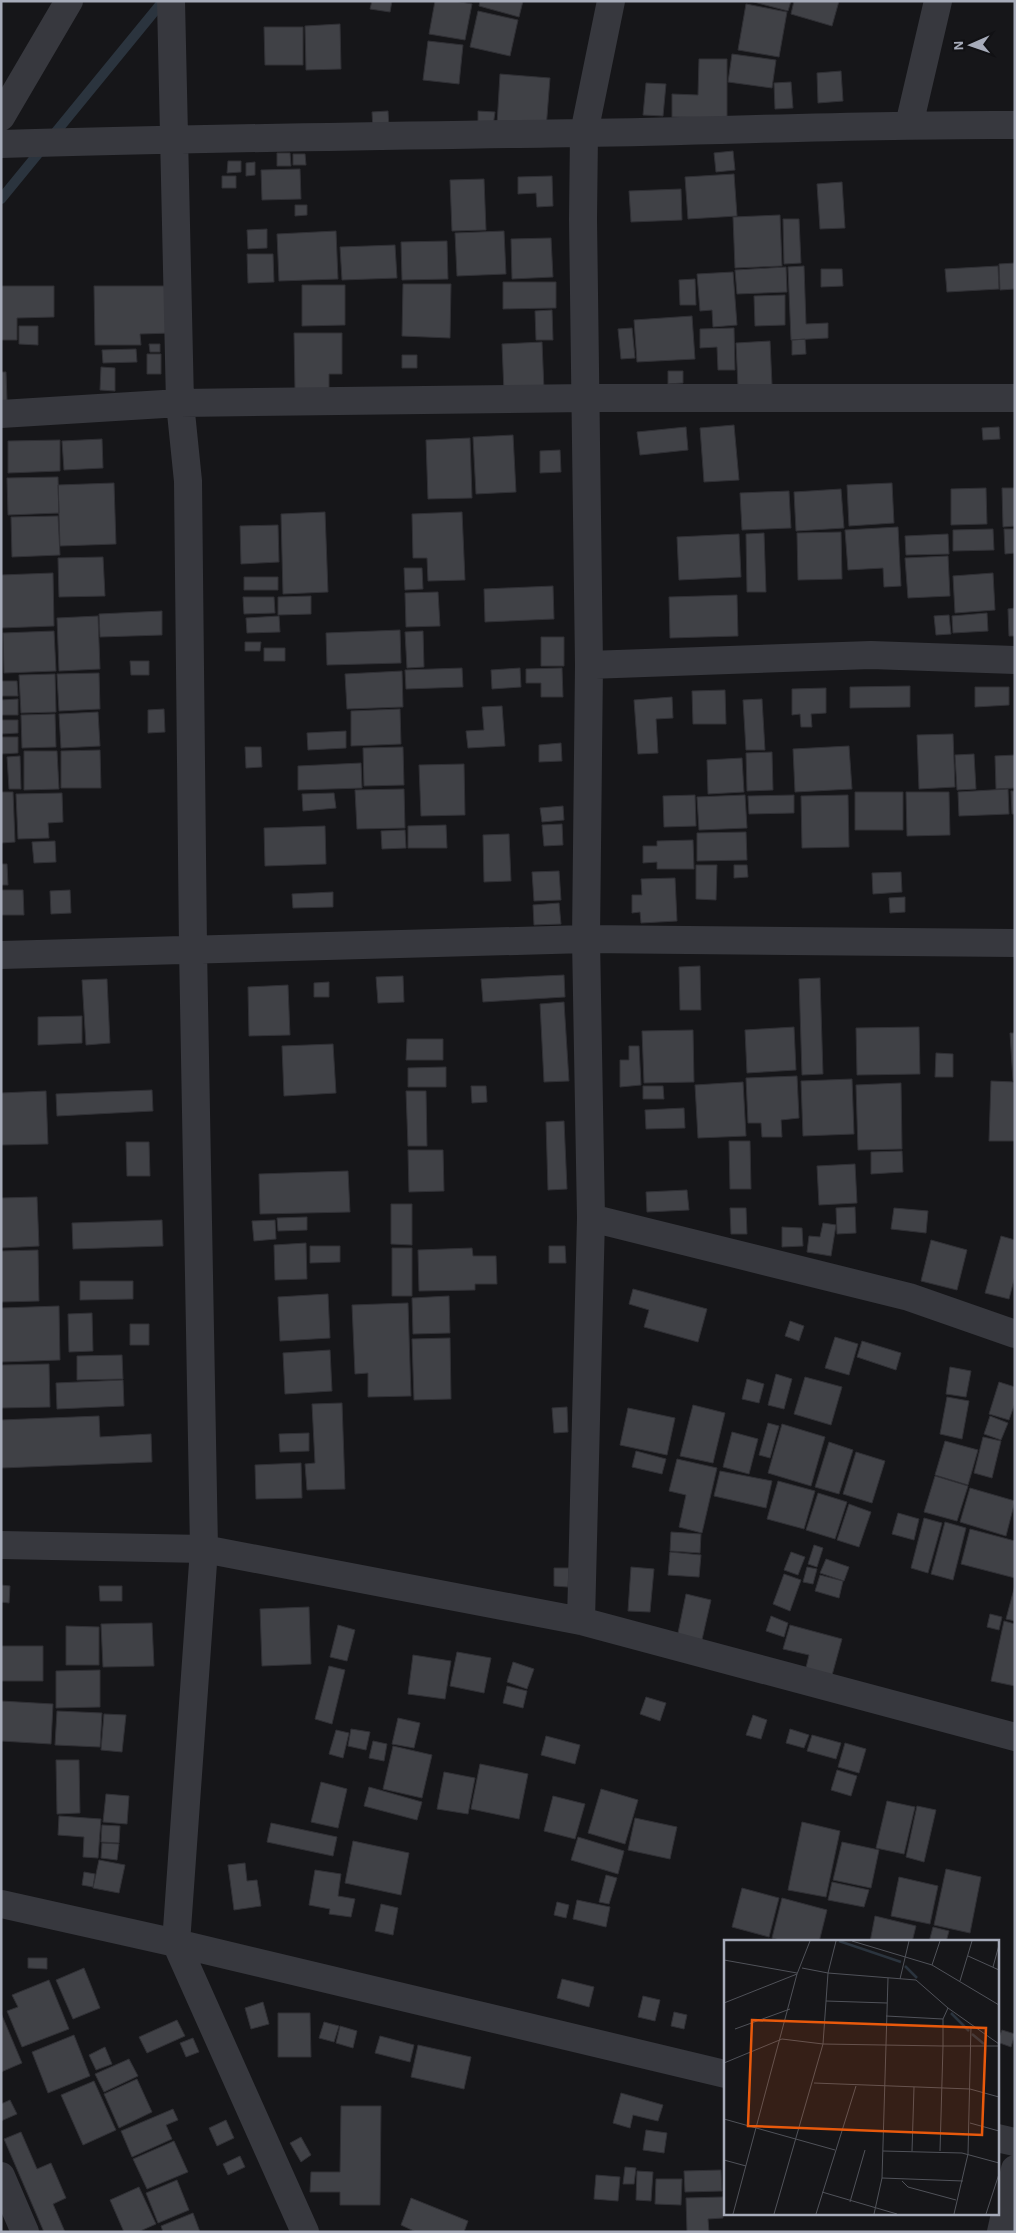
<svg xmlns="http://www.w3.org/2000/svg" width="1016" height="2233" font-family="'Alegreya Sans',sans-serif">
	<rect width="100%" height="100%" fill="#161619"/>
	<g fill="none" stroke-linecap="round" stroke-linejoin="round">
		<!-- stream -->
		<path stroke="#2b343e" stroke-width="10" d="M1 199 163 1"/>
	</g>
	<!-- building -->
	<path fill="#404146" stroke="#303035" d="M372 1H392L390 12 370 9Z
		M435 1H455L472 4 465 40 429 34Z
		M480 1H523L519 17 479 6Z
		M750 1H791L788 11Z
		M794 1H839L832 26 791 14Z
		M746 4 787 12 779 57 738 50Z
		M478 11 518 20 510 56 470 47Z
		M340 24 341 69 306 70 305 26Z
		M264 27H303V65H265Z
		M428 41 463 45 459 84 423 80Z
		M732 54 776 60 772 88 728 82Z
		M699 59H727V118L672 117V94L698 95Z
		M841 71 843 101 818 103 817 73Z
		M500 74 550 78 546 129 497 125Z
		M791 82 793 108 775 109 774 83Z
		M646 83 666 84 663 116 643 115Z
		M388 111 389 128 373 129 372 112Z
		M478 111 495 112 493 126 478 125Z
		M733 151 735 170 716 172 714 153Z
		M277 153H290L291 166H277Z
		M293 154H305L306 165H293Z
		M228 161H241V172L227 173Z
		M255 162V175L246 176V163Z
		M300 169 301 199 262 200 261 170Z
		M734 174 737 216 688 219 685 177Z
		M222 176H236V188H222Z
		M552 176 553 206 537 207 536 193 518 194V177Z
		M484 179 486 230 452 231 450 180Z
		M842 182 845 228 820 229 817 184Z
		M681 189 682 220 631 222 629 191Z
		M295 205H307V215L295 216Z
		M780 215 782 266 735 268 733 217Z
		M783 219H799L801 263 784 264Z
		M267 229V248L248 249 247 230Z
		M336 231 338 279 279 281 277 234Z
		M504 231 506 274 457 276 455 233Z
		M551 238 553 277 512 279 511 239Z
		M447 241 448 279 402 280 401 242Z
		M395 245 397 278 342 280 340 247Z
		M247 254H273L274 282 248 283Z
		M1015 263V289L1000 290 999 264Z
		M804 266 806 324 828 323V338L791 340 788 267Z
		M998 266 999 289 947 292 945 269Z
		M786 267 787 292 737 294 735 270Z
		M821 269H842L843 286 821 287Z
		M733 272 737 325 713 327 712 310 700 311 697 274Z
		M695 279 696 305H680L679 280Z
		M503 282H556V308L503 309Z
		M403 284H451L450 338 402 336Z
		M302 285H345V325L302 326Z
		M1 286H54V317L17 318V340H1Z
		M94 286H172V333L140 334 141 345H95Z
		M785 295V325L755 326 754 296Z
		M552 310 553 340H536L535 311Z
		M692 316 695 359 637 362 634 320Z
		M19 326H38V345L19 344Z
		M632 328 635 358 621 359 618 329Z
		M734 328 735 370H718L717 347 700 348V329Z
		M294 333H342V374H329V389L295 390Z
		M805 339 806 354 792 355V340Z
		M770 341 772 385 738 387 736 343Z
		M542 342 544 390 504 392 502 344Z
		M149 344H160V352H150Z
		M136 349 137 362 103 363 102 350Z
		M147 354H161V374H147Z
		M402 355H417V368H402Z
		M101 367 115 368V391L100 390Z
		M668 371H683V383L668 384Z
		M1 372H6L7 401H1Z
		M734 425 739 480 704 482 700 428Z
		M686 427 688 450 640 455 637 432Z
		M999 427 1000 439 983 440 982 428Z
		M513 435 516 492 476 494 473 437Z
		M470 438 472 498 428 499 426 440Z
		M102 439 103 468 64 470 62 441Z
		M60 440V471L8 473V441Z
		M560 450 561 472 540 473V451Z
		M58 477 59 513 8 515 7 478Z
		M114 483 116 544 60 546 58 485Z
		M892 483 894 523 849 526 847 485Z
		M986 488 987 524 951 525V489Z
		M1002 488H1015V526L1003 527Z
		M841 489 844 528 796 531 794 492Z
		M789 491 791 528 742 530 740 493Z
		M325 512 328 592 283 594 281 514Z
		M462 512 465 580 428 581 427 558H413L412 514Z
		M58 516 60 555 12 557 11 517Z
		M278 525 279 562 241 564 240 526Z
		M898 527 901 586 884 587 883 568 848 570 845 530Z
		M993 529 994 550 953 551V530Z
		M1004 529H1015V553L1005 554Z
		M841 532 842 579 798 580 797 533Z
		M764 533 766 592H747L746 534Z
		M739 534 741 577 679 580 677 537Z
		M948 534 949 554 906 555 905 536Z
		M948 556 950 596 908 598 905 558Z
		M103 557 105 596 59 597 58 558Z
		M404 568H422L423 589 405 590Z
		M53 573 54 626 1 628V575Z
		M993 573 995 610 955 613 953 576Z
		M244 577H278V590H244Z
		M553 586 554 619 485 622 484 589Z
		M438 592 440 626 406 627 405 593Z
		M737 595 738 636 670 638 669 597Z
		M311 596V614L278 615V597Z
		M243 597H274L275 613 244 614Z
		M1015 608V636H1009L1008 609Z
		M162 611V635L100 637 99 614Z
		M987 613 988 631 953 633 952 616Z
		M949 615 951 634 936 635 934 616Z
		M98 616 100 669 59 671 57 618Z
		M279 616 280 632 247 633 246 618Z
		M400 630 401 663 327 665 326 633Z
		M54 631 56 671 4 673 3 633Z
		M423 631 424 667 407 668 405 632Z
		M541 637H564V666H541Z
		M245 642H261L260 651H245Z
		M264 648H285V661H264Z
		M130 661H149V675H131Z
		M462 668 463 687 406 689 405 670Z
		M520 668 521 687 492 689 491 670Z
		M562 668 563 697H541V683H526V669Z
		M402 671 403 707 347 709 345 674Z
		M99 673 100 709 59 711 57 674Z
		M55 674 56 712 21 713 19 675Z
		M1 681H17L18 696H1Z
		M910 686V707L850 708V687Z
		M975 687H1009V705L975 707Z
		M826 688V713L811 714 812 727H801L800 714 792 715V689Z
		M725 690 726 724H693L692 691Z
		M672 697 673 718 656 719 658 753 638 754 634 700Z
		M18 699V715H1V700Z
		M762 699 765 750H746L743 700Z
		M502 706 505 746 468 748 466 731 484 730 482 707Z
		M164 709 165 732 148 733V710Z
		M400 709 401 744 351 746V711Z
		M98 712 100 746 61 748 59 714Z
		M55 714 56 747 22 748 21 715Z
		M1 720H18V733L1 734Z
		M346 731V748L308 750 307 733Z
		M953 734 955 787 919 789 917 735Z
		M1 737H18V753L1 754Z
		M561 743 562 761 539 762V745Z
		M849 746 852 789 795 792 793 749Z
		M245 747H261L262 767 246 768Z
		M403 747 404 785 364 786 363 748Z
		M100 750 101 788H61V751Z
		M24 751H57L59 789 24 790Z
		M772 752 773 790 747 791 746 753Z
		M974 754 976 789 957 790 955 755Z
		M1015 755V788L996 789 995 756Z
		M20 756 21 789H9L7 757Z
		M742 758 744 792 708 794 707 760Z
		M361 763 362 788 298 790V766Z
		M464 764 465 815 421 816 419 765Z
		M404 789 405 828 357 829 355 790Z
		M1008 789 1009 814 959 816 958 792Z
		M1011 791H1015V814H1012Z
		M1 792H13L15 842 1 843Z
		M855 792H903V830H855Z
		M906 792H949L950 835 907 836Z
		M62 793 63 822 48 823 49 838 18 839 16 794Z
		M334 793 336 808 303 811 302 794Z
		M695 795 696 826 664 827 663 796Z
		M745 795 747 828 699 830 697 797Z
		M794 795V813L749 814 748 796Z
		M848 795 849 847 802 848 801 796Z
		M563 806 564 820 542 822 540 808Z
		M562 824 563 845 544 846 542 825Z
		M446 825 447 848H408V826Z
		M325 826 326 864 265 866 264 828Z
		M405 830 406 848 382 849 381 831Z
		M746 832 747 860 697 861V833Z
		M509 834 511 881 484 882 483 835Z
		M693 840 694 869H657V862L643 863V846H657V841Z
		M55 841 56 862 34 863 32 842Z
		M1 864H7L8 885H1Z
		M696 865H717L716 900 696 899Z
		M734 865H747L748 877 734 878Z
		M559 871 561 900 534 901 532 872Z
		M901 872 902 892 873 894 872 873Z
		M675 878 677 921 641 923 640 912 632 913V895H642L641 879Z
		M1 890H23L24 915H1Z
		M70 890 71 913 51 914 50 891Z
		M333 892V907L293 908 292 894Z
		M905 897V912L890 913 889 898Z
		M559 903 561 924 534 925 533 905Z
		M700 966 701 1010H680L679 967Z
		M564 975 565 997 483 1002 481 979Z
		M403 976 404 1002 378 1003 376 977Z
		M820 978 823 1074 802 1075 799 979Z
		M107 979 110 1043 86 1045 82 980Z
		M329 982V997H314V983Z
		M288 985 290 1035 249 1036 248 987Z
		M564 1002 569 1081 544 1082 540 1004Z
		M82 1016V1043L38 1045V1017Z
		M794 1027 796 1070 747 1073 745 1030Z
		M919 1027 920 1074 857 1075 856 1028Z
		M693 1030 694 1082 644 1083 642 1031Z
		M1010 1033H1015V1081H1013Z
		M407 1039H443V1060H406Z
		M333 1044 336 1093 284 1096 282 1046Z
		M629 1046H639L641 1085 620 1087V1060H629Z
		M936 1053 953 1054V1077H935Z
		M446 1067V1087H408V1068Z
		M797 1076 799 1118 781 1120 782 1137H762L761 1123H748L746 1078Z
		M852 1079 854 1134 803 1136 801 1081Z
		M991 1081 1015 1082V1141H989Z
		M743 1082 746 1136 698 1138 695 1085Z
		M901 1083 902 1149 858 1150 856 1085Z
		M471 1086H486L487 1102 472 1103Z
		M643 1086H663L664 1099H643Z
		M152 1090 153 1111 57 1116 56 1094Z
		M46 1091 48 1144 1 1145V1093Z
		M406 1091H426L427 1146H408Z
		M684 1108 685 1128 646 1129 645 1110Z
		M564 1121 567 1189 548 1190 546 1122Z
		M729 1141H750L751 1189H730Z
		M126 1142H149L150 1176H127Z
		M408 1150H443L444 1191 409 1192Z
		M902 1151 903 1172 871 1174V1152Z
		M855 1164 857 1203 819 1205 817 1166Z
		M348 1171 350 1212 260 1214 259 1174Z
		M687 1190 689 1210 647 1212 646 1192Z
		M37 1197 39 1246 1 1248V1198Z
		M391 1204H412V1245L391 1244Z
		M855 1207 856 1233 837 1234 836 1208Z
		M730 1208H746L747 1234H731Z
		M894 1208 928 1211 926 1233 891 1229Z
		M307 1217V1230L278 1231 277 1218Z
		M162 1220 163 1246 73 1249 72 1223Z
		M275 1220 276 1239 254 1241 252 1221Z
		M823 1223 836 1225 831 1256 807 1252 809 1236 820 1237Z
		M782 1227 802 1228 803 1246 782 1247Z
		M1001 1236 1015 1240V1276L1009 1299 985 1293Z
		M931 1240 967 1250 957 1290 921 1281Z
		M306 1243 307 1279 275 1280 274 1245Z
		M310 1246H340V1262L310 1263Z
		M549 1246H565L566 1263H549Z
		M392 1248H412V1296H392Z
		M472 1248 473 1256H496L497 1284H475V1290L419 1291 418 1250Z
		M38 1250 39 1301 1 1302V1251Z
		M80 1281H133V1299L80 1300Z
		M633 1289 707 1309 698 1342 644 1327 649 1310 629 1304Z
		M328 1294 330 1338 280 1341 278 1297Z
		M449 1296 450 1333 413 1334 412 1298Z
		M408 1303 411 1396 368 1397V1373L355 1374 352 1305Z
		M59 1306 60 1360 1 1362V1308Z
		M92 1313 93 1351 69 1352 68 1314Z
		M790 1321 804 1326 799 1341 785 1336Z
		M130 1324H149V1345H130Z
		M835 1337 858 1344 849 1375 825 1368Z
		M450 1338 451 1399 414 1400 412 1339Z
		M862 1341 901 1353 896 1370 857 1357Z
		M330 1350 332 1391 285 1394 283 1353Z
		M122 1355 123 1379 77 1380V1356Z
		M49 1364 50 1407 1 1408V1365Z
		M950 1367 971 1371 966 1397 946 1394Z
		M776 1374 792 1379 784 1409 768 1405Z
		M805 1377 842 1387 831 1425 794 1414Z
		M747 1379 764 1384 759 1403 742 1399Z
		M123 1380 124 1406 57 1409 56 1383Z
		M999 1382 1015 1387V1403L1009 1420 989 1414Z
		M947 1397 969 1401 962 1439 940 1434Z
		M342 1403 345 1489 307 1490 305 1464 315 1463 312 1404Z
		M693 1405 725 1413 713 1463 680 1456Z
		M567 1407 568 1432 554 1433 552 1408Z
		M628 1408 675 1418 667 1455 620 1445Z
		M99 1416 100 1437 151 1434 152 1462 1 1468V1420Z
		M990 1416 1008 1423 1001 1440 984 1434Z
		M768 1423 779 1426 770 1458 759 1455Z
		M782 1424 825 1437 811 1486 768 1473Z
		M732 1432 758 1439 749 1474 723 1467Z
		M309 1433V1451L280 1452 279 1434Z
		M983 1437 1001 1441 992 1478 974 1473Z
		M945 1441 978 1450 968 1485 935 1475Z
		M829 1442 853 1450 839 1494 815 1487Z
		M636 1451 666 1459 662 1474 632 1467Z
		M856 1452 885 1461 872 1503 843 1494Z
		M677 1459 717 1468 702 1533 679 1527 686 1495 669 1491Z
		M301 1463 302 1498 256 1499 255 1465Z
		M720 1471 772 1481 766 1508 714 1496Z
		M935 1476 968 1486 957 1521 924 1512Z
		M778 1481 815 1491 804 1529 767 1519Z
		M970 1488 1015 1501 1006 1536 960 1522Z
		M818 1493 847 1502 835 1539 806 1530Z
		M849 1504 871 1512 859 1547 837 1540Z
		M898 1513 919 1519 914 1540 892 1534Z
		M924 1518 942 1523 928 1573 911 1568Z
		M945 1522 966 1528 953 1580 931 1574Z
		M970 1529 1015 1541V1578L961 1564Z
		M671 1532 701 1534 700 1553 670 1551Z
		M814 1545 823 1548 817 1567 808 1564Z
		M670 1552 701 1555 699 1577 668 1575Z
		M791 1552 805 1557 798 1575 784 1570Z
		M826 1559 849 1567 844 1581 820 1573Z
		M631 1567 654 1569 650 1612 628 1611Z
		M807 1567 817 1569 813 1584 803 1582Z
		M554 1568H569L568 1587 554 1586Z
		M784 1574 801 1580 790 1611 773 1604Z
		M820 1575 843 1581 839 1598 815 1591Z
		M1 1585 10 1586 9 1603 1 1602Z
		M1015 1585V1621L1006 1619Z
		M99 1586H122V1601H100Z
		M686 1594 711 1600 701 1644 677 1638Z
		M309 1607 311 1664 262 1666 260 1609Z
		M990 1614 1002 1617 999 1630 987 1627Z
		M771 1616 788 1623 784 1637 766 1631Z
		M1004 1621 1015 1624V1686L991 1681Z
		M152 1623 154 1666 103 1667 101 1624Z
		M338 1625 355 1630 347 1661 330 1657Z
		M790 1625 842 1639 831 1679 805 1672 809 1655 783 1649Z
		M66 1626 99 1627V1665H66Z
		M1 1646H43V1681H1Z
		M457 1652 491 1658 484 1693 450 1686Z
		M413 1655 451 1661 445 1699 408 1694Z
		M513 1662 534 1669 527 1689 507 1682Z
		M329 1666 345 1670 332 1724 315 1719Z
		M100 1670V1707L56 1708V1671Z
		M507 1686 527 1691 523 1708 503 1703Z
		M646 1697 666 1703 660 1721 640 1714Z
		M1 1701 53 1704 51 1744 1 1741Z
		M57 1711 102 1713 100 1747 55 1745Z
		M104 1714 126 1715 122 1752 101 1750Z
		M753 1715 767 1720 761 1739 746 1735Z
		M398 1718 420 1723 414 1748 392 1744Z
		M351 1729 370 1732 366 1750 348 1746Z
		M790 1729 809 1735 804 1748 786 1743Z
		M336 1730 349 1733 343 1758 329 1754Z
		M812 1735 841 1743 836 1759 807 1751Z
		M546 1736 580 1745 575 1764 541 1755Z
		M373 1741 387 1744 384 1761 369 1758Z
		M845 1743 866 1749 859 1773 838 1767Z
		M393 1746 432 1755 422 1798 383 1789Z
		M56 1760H79L80 1813 57 1814Z
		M480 1764 528 1774 519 1819 471 1809Z
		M837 1770 857 1776 851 1796 831 1790Z
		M444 1772 475 1778 468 1814 437 1809Z
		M321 1782 347 1789 338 1828 311 1822Z
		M369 1787 422 1802 417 1820 364 1806Z
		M601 1789 638 1800 625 1844 588 1833Z
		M106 1794 129 1796 127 1824 103 1822Z
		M553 1796 585 1804 575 1839 544 1831Z
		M887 1801 915 1807 904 1854 876 1848Z
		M917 1806 936 1810 924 1862 906 1857Z
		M59 1816 101 1819 98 1858 83 1857 84 1837 58 1835Z
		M635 1818 677 1827 670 1859 628 1850Z
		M802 1822 840 1831 826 1897 788 1890Z
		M271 1823 337 1837 333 1856 267 1842Z
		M102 1825 120 1826 119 1843 101 1842Z
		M578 1837 624 1851 618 1874 571 1860Z
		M353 1841 409 1853 401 1895 345 1883Z
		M842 1842 879 1850 871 1888 833 1880Z
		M102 1843 119 1844 117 1860 101 1858Z
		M99 1860 125 1865 119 1893 93 1888Z
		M245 1863 247 1881 257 1880 261 1906 234 1910 228 1865Z
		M946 1869 981 1877 970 1933 934 1925Z
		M315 1870 341 1874 338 1896 355 1899 351 1917 329 1914 330 1909 309 1905Z
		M84 1872 95 1874 93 1887 82 1885Z
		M606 1875 617 1878 609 1904 599 1902Z
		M899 1877 938 1886 930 1924 891 1916Z
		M832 1882 869 1890 864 1907 828 1900Z
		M742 1888 779 1898 769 1937 732 1927Z
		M782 1898 827 1910 819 1942H787L772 1938Z
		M577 1900 610 1907 606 1927 573 1919Z
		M557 1902 569 1905 566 1918 554 1915Z
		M381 1904 398 1908 393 1935 375 1931Z
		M875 1916 916 1926 912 1942H870Z
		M933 1927 949 1931 946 1942H929Z
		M28 1958H47V1969L28 1968Z
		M84 1968 100 2008 73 2019 56 1980Z
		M562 1979 594 1987 589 2007 557 1998Z
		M49 1980 69 2029 22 2047 7 2011 18 2007 12 1995Z
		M643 1996 660 2000 655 2021 638 2017Z
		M263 2002 269 2024 251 2029 245 2008Z
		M674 2012 687 2015 684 2029 671 2026Z
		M1 2013 22 2063 1 2072Z
		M278 2013H310L311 2057H278Z
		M177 2020 185 2036 147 2053 139 2037Z
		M324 2022 339 2026 334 2042 319 2038Z
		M340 2026 357 2031 353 2048 336 2043Z
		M1002 2030 1015 2034 1011 2047 997 2042Z
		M74 2035 90 2076 48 2093 32 2052Z
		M380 2036 414 2045 410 2062 375 2053Z
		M193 2038 199 2052 186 2057 180 2043Z
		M418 2045 471 2057 464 2089 411 2077Z
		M105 2047 112 2064 96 2070 89 2055Z
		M129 2059 138 2076 104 2092 95 2074Z
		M137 2079 152 2112 119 2128 104 2094Z
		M94 2081 116 2130 83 2145 61 2095Z
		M621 2093 663 2105 658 2121 633 2115 630 2128 613 2123Z
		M10 2100 17 2114 1 2121V2104Z
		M341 2106H381L380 2205H340V2192H310L311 2172H340Z
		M173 2109 178 2120 166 2125 172 2139 132 2157 121 2131Z
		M226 2120 234 2138 217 2146 209 2128Z
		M646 2130 667 2133 664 2153 643 2150Z
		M21 2132 37 2169 51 2163 66 2198 53 2204 65 2232H44L4 2139Z
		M301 2137 311 2155 301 2162 290 2143Z
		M174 2141 188 2172 147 2189 133 2159Z
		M240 2156 245 2167 228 2175 223 2164Z
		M625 2167 636 2168 634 2184H623Z
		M721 2170 722 2191 685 2192 684 2171Z
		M637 2171 653 2172 651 2201 636 2200Z
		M596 2175 620 2177 618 2201 594 2199Z
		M656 2179H682L681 2205 655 2204Z
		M177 2180 189 2210 158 2223 146 2193Z
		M139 2187 156 2224 138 2232H124L110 2200Z
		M723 2197V2218L708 2219 709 2232H687L686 2198Z
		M411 2198 468 2221 464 2232H416L401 2225Z
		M193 2213 200 2232H163L161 2226Z"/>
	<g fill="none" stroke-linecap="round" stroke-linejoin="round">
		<!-- street -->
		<path stroke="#37383e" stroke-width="28" d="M1 117 69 1
			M909 125 938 1
			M1 144C195 138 388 136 582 133 726 131 870 124 1015 125
			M1 414 180 403 171 1
			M589 665 871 655 1015 660
			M1 955 586 939 1015 943
			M591 1218 909 1297 1015 1334
			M1 1545 204 1549 581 1621 1015 1737
			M581 1621 591 1218 586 939 589 665 583 219 584 133 611 1
			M1 1904 176 1943 725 2074
			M997 2138 1015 2142
			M1 2176 25 2232
			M305 2232 176 1943 204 1549 193 948 188 481 180 403 587 398H1015
			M1001 2232 1015 2169"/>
	</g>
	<!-- overview -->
	<g transform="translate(724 1940)">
		<rect width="275" height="275" fill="#161619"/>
		<path fill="none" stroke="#2b343e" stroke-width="2.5" d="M115 1 177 22M181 26 193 38M227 73 245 91M248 94 260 104"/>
		<path fill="none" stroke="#505259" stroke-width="1" d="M128 1 208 25 275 65M244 16 275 30M0 20 73 33M208 25 216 1M269 27 275 5M78 28 104 33 192 40 224 68 219 79V106H275M176 39 185 1M236 41 248 1M102 61 163 63M0 63 73 34M224 68 275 104M162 76 219 79M11 89 66 69M0 123 58 99 99 104 219 106 216 211M90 143 246 149 275 157M0 179 111 210M246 183 275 191M159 211 238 213 275 223M188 211 190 147M0 220 22 226M158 238 239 241M178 241 184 247 232 260M98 252 173 274M126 262 141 210M9 274 73 34 86 1M50 274 99 104 104 33 112 1M92 274 132 146M150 274 158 238 164 38M230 274 244 214 247 86M262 274 275 234"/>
		<path fill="#e8590c" fill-opacity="0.15" stroke="#e8590c" stroke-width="2.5" d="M28 80 262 88 258 195 24 186Z"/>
		<rect width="275" height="275" fill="none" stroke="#a7acba" stroke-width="2.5"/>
	</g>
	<!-- border -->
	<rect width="1016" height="2233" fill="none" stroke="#a7acba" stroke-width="5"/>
	<!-- north arrow -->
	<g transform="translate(971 45) rotate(268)" stroke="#111114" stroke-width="4" paint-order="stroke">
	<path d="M0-4L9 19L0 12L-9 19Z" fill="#a7acba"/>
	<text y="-8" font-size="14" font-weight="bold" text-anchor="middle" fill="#a7acba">N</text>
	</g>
</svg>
